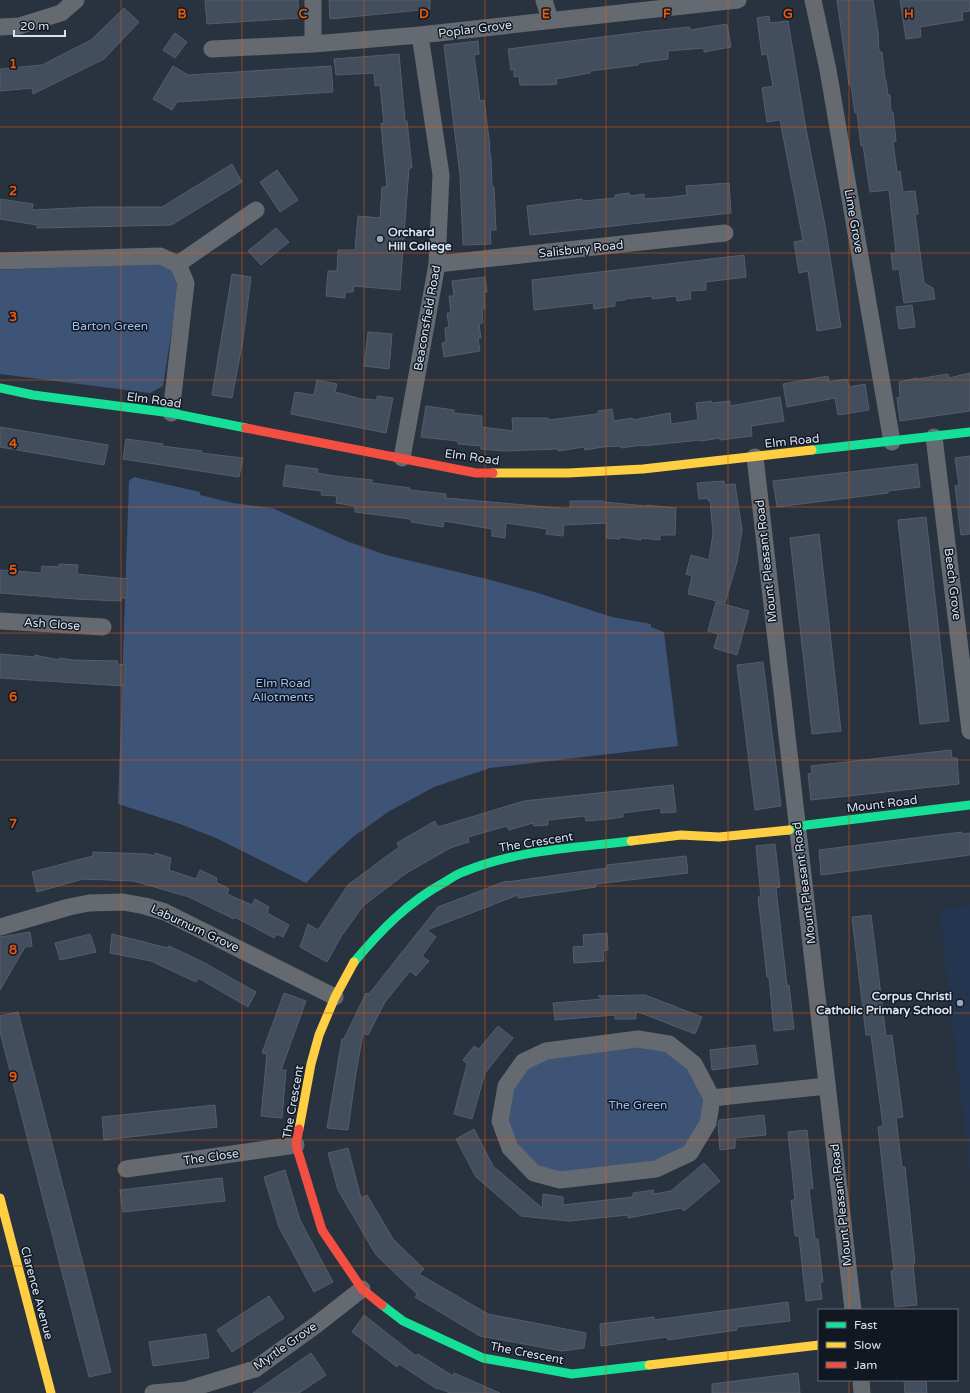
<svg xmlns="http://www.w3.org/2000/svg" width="970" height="1393" font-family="'Varela Round',sans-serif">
	<rect width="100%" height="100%" fill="#29323f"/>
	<!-- built -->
	<path fill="#24354f" d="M970 905V1176L939 909Z"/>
	<!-- green -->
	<path fill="#3e5477" d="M155 264 173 269 179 284 163 386 150 393 0 374V270Z
		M134 477 200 492V495L233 503 272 508 349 542 386 555 483 578 538 593 612 617 651 624V627L664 632 678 746 490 768 434 787 388 812 353 837 331 857 306 883 216 838 180 824 118 804 129 481Z
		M669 1044 712 1098 690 1153 560 1180 510 1148 506 1086 523 1062Z"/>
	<!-- building -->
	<path fill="#424d5d" stroke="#565d69" d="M205 0H298L299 18 207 24Z
		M329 0H430V9L330 19Z
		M837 0H873L878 32 879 52H882L885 80H886L888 95H890L891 112H893L896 141 893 142 897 172 900 171 903 192 915 191 918 214H915L924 283 933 288 935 299 904 303 899 269 893 270 891 253H896L889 190 870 192 863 145 861 146 857 112 855 113 851 85H849Z
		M900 0H970V11L962 12 963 20 920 27 921 37 906 39Z
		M124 8 139 22 104 59 33 94 32 88 0 91V69L42 65 91 40Z
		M769 16 770 23 788 21 806 129 825 225 841 327 817 331 808 271 799 273 794 242 803 240 780 120 767 122 762 88 773 86 767 54 762 55 757 18Z
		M727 24 731 47 704 52V48L668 51V59L637 63 638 65 590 71V73L556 79 557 84 544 85H520L519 76 514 77V69L511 70 508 49 641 32 690 27V30Z
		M175 33 187 42 175 58 163 50Z
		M478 41 479 54 474 55 480 101 484 100 490 147H489L491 159 492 187H494L496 230H490L491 244 463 245 460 175 444 45Z
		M399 54 405 121H407L412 168H409L400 290 354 286 353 292H345V298L326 296 328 271H337L338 250H355L358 216 380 218 382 187H387L381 124 384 123 380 85 375 86 374 73 336 75 334 59Z
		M173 66 188 75 331 66 333 92 177 102 172 110 153 99Z
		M232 164 242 182 171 225 37 228V225L0 219V199L33 204 32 210 92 207H162Z
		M277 170 298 200 280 212 260 182Z
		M729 183 731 213 530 235 527 206 582 199 583 201 615 198V195L629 193 630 196 644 194V199L672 197 687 195 686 186Z
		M276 228 289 242 261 265 248 251Z
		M744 255 746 277 706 282V290L690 291 691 299 677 301 676 296 652 299V296L625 299V300L615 301V306L594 309 593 303 534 310 532 280Z
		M232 274 251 277 243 340 232 398 212 395Z
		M485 277 487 292H484L485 309H482L483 323 479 324 481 338H478L480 351 444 357 442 343 446 342 445 328 449 327 447 313H451L449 296H454L452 281Z
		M912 305 915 327 899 329 896 307Z
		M368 332 392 334 389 369 364 366Z
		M970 373V411L900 421 897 398 900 397 899 382 917 378V379L948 374 949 378Z
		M828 376 829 382 847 379 849 387 865 384 869 410 838 415 835 398 787 407 783 384Z
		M317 380 337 384 335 392 361 399 377 400V396L393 398 386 433 291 414 295 392 314 395Z
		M780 397 784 421 751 426 752 436 720 440V438L701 441 700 440 643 446V445L621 448V446L603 447 585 450 584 447 558 451V449L504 451 481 449V446L458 444V441L421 437 426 406 454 410V413L482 416V427L513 431 512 418H548V420L598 414V411L612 409 614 421 632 418 633 420 670 413 671 424 698 420 696 403 711 401 712 403 730 401V406Z
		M0 427 108 445 104 465 0 447Z
		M126 439 163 444 162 446 202 451 201 453 243 458 239 477 123 459Z
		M970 456V534L961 535 955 486 959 485 955 458Z
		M917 464 920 487 888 491V493L777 507 773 481Z
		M286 465 318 469 317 473 335 476 372 480V483L410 488V490L446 494V498L570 509V501H603V502L647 506V505L676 508 675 535H660V540L641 538V540L620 537V539L606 538 607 523 564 525 563 536 546 534 547 529 506 523 505 538 492 536V529L444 521 443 527 411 522V519L355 512V506L336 503 337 496 321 495 322 491 283 486Z
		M724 481 725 485 735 484 742 530 737 562 725 603 688 594 692 576 686 574 691 555 709 560 713 533 710 500 708 501V498L699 499 697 483Z
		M926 517 949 721 920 724 898 520Z
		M819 534 841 731 812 734 790 538Z
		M59 564 78 565 77 574 128 579 127 598H121V601L76 599 0 593V570L41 573 42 566 59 567Z
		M716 602 749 611 737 655 714 648 718 634 708 631Z
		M0 654 35 657V655L59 660 60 658 72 660 118 661 117 664 126 665 124 686 0 678Z
		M763 662 781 806 755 810 737 665Z
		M951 750 952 758H957L959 784 811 800 808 774 812 773 811 766Z
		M673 785 676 812 661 813V808L623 813V817L609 819 586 821 585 816 548 820V825L534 826 533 823 509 830 507 826 468 837 469 842 450 848 405 874 363 906 340 938 327 962 300 947 308 924 318 930 348 885 399 847 397 843 435 821 438 827 524 801Z
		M962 832V834L970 833V855L821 875 819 850Z
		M775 844 780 887 776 888 787 986 789 985 794 1029 774 1031 769 977H767L758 897H761L756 846Z
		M93 852 147 854 155 856V853L171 858 169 870 196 879 200 870 217 878 216 882 229 889 227 894 252 905 255 899 269 907 267 913 289 925 283 937 277 934 274 938 235 917 234 919 189 897 134 881 83 879 37 892 32 872 93 856Z
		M686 856 688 873 596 884V887L518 898V895L427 930 436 937 422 956 429 961 416 976 410 971 385 1002 368 1035 363 1033 355 1079 348 1130 327 1128 342 1039H344L366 993 369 994 438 907 506 881 507 882 607 868V865Z
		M871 915 886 1036 892 1035 903 1117 896 1118 902 1167H905L915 1263 913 1264 917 1305 895 1307 891 1271 894 1270 878 1127 883 1126 871 1035H866L852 917Z
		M30 932 32 946 25 947 0 990V937Z
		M607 933 608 950 603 951 604 961 574 963 573 947 584 946 583 935Z
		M90 934 96 952 60 960 55 943Z
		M112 934 168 948 169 946 201 961 256 992 248 1007 198 978 196 982 151 961 110 953Z
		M284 993 306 1001 281 1070H286L282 1118 261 1116 267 1054 262 1053Z
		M645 995 702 1017 695 1034 636 1011V1019H615V1015L555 1020 553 1003 604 999 598 996Z
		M18 1012 111 1372 89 1377 0 1032V1016Z
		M498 1026 513 1038 485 1073 472 1119 454 1114 467 1064 463 1060 474 1046 479 1049Z
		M755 1045 758 1064 712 1070 710 1050Z
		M215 1105 217 1127 104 1140 102 1117Z
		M764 1115 766 1135 735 1138V1148L720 1150 718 1125 719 1120Z
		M474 1129 493 1166 542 1208 543 1194 563 1197V1205L633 1197V1193L653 1190 654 1194 671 1191 704 1163 720 1181 684 1211 681 1208 628 1218V1215L569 1221 521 1216 476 1177 456 1139Z
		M807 1130 813 1188 809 1189 815 1239H818L823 1282H820L822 1299 806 1301 799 1236H795L791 1200H795L788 1132Z
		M348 1148 361 1198 367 1195 393 1239 424 1269 419 1274 488 1314 586 1333 584 1348 562 1351 480 1336 415 1297 417 1294 376 1255 338 1190 328 1153Z
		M285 1170 300 1220 333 1282 314 1292 279 1227 264 1177Z
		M222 1178 225 1201 123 1212 120 1190Z
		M269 1296 284 1318 232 1352 217 1330Z
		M788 1302 790 1321 737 1327V1330L668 1340 667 1337 601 1346 600 1324 654 1317V1320Z
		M364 1315 416 1356 418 1354 453 1376 454 1373 500 1393H450L438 1388 437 1389 399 1364 397 1367 352 1332Z
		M206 1334 209 1358 153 1366 149 1342Z
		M311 1353 326 1375 299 1393H253Z
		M798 1373 800 1393H712V1384Z
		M904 1380H926L927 1393H905Z"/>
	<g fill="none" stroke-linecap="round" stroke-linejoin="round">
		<!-- street -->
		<path stroke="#656a71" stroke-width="17" d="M544 0 550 20
			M813 0 828 70 892 442
			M0 27 19 26 61 13 76 0
			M313 44V0
			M212 49 313 44 420 35 738 0
			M0 261 160 256 178 264 186 283 171 413
			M178 264 256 210
			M437 264 725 233
			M934 437 970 731
			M755 457 853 1310
			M402 458 437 264 441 175 420 35
			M0 621 103 627
			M0 927 69 907 89 903 123 902 145 906 165 912 335 997
			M712 1098 694 1064 669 1044 638 1039 546 1051 523 1062 506 1086 500 1121 510 1148 534 1173 560 1180 656 1169 690 1153 708 1123 712 1098 827 1086
			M126 1169 296 1145
			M861 1380 862 1393
			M153 1393 186 1390 255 1369 316 1325 362 1289"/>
		<!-- fast -->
		<path stroke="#16e098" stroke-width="9" d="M0 388 33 395 171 413 246 428
			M812 450 970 432
			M789 830 807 825 970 805
			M354 962C381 930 408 902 445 882 451 878 457 874 463 872 516 850 575 848 631 841
			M382 1305 403 1321 483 1358 572 1374 649 1365"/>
		<!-- slow -->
		<path stroke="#ffcf43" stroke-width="9" d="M493 473H568L643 469 812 450
			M631 841 681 835 719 837 789 830
			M299 1129 311 1064 319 1035 335 997 354 962
			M0 1198 51 1393
			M649 1365 819 1345"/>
		<!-- jam -->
		<path stroke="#f24e42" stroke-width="9" d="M246 428 476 473H493
			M299 1129 296 1145 322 1230 362 1289 382 1305"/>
	</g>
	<!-- grid -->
	<path fill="none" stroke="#e8590c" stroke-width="1" stroke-opacity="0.55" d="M121 0V1393M242 0V1393M364 0V1393M485 0V1393M606 0V1393M728 0V1393M849 0V1310M0 127H970M0 253H970M0 380H970M0 507H970M0 633H970M0 760H970M0 886H970M0 1013H970M0 1140H970M0 1266H970M849 1380V1393"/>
	<!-- markers -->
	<g fill="#9ba4b3" stroke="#111822" stroke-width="1.5">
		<circle cx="380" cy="239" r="4"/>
		<circle cx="960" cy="1003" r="4"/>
	</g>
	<g text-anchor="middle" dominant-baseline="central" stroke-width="3" stroke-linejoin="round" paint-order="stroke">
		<!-- street labels -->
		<g font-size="12" fill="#d8e2f1" stroke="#111822">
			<text transform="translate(475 29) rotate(-7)">Poplar Grove</text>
			<text transform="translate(854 221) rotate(80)">Lime Grove</text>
			<text transform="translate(581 249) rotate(-6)">Salisbury Road</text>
			<text transform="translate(427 318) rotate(-80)">Beaconsfield Road</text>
			<text transform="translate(154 400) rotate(8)">Elm Road</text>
			<text transform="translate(792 441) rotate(-6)">Elm Road</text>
			<text transform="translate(472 457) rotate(8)">Elm Road</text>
			<text transform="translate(766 561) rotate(-96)">Mount Pleasant Road</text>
			<text transform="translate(953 584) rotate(83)">Beech Grove</text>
			<text transform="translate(52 624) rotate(4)">Ash Close</text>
			<text transform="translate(882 804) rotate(-7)">Mount Road</text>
			<text transform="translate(536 842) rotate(-9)">The Crescent</text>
			<text transform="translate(804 883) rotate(-97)">Mount Pleasant Road</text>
			<text transform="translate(195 928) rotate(25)">Laburnum Grove</text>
			<text transform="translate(293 1102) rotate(-80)">The Crescent</text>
			<text transform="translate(211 1157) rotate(-8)">The Close</text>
			<text transform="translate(841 1205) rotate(-96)">Mount Pleasant Road</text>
			<text transform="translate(37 1293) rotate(75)">Clarence Avenue</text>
			<text transform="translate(285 1346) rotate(-35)">Myrtle Grove</text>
			<text transform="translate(527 1353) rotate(11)">The Crescent</text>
		</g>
		<!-- poi labels -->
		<g font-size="12" font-weight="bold" fill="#d8e2f1" stroke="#111822" text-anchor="start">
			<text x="388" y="232">Orchard<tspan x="388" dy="14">Hill College</tspan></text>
			<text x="952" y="996" text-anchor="end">Corpus Christi<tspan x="952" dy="14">Catholic Primary School</tspan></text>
		</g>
		<!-- park labels -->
		<g font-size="12" fill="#a0bff1" stroke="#111822">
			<text x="110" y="326">Barton Green</text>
			<text x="283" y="683">Elm Road<tspan x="283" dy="14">Allotments</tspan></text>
			<text x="638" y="1105">The Green</text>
		</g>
	</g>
	<g font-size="13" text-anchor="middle" font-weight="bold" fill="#e8590c" stroke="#111822" stroke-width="3" stroke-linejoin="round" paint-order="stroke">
		<text x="182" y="18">B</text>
		<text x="303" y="18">C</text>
		<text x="424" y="18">D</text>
		<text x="546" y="18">E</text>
		<text x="667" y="18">F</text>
		<text x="788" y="18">G</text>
		<text x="909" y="18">H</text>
		<text x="13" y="68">1</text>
		<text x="13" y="195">2</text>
		<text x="13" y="321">3</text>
		<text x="13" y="448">4</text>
		<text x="13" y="574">5</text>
		<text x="13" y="701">6</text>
		<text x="13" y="828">7</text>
		<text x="13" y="954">8</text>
		<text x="13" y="1081">9</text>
	</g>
	<!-- legend -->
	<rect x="818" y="1309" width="140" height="72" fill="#111822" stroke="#616975"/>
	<rect x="826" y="1322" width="20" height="6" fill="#16e098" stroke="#616975"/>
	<text x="854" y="1329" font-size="12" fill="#d8e2f1">Fast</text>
	<rect x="826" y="1342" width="20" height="6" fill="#ffcf43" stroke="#616975"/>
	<text x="854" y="1349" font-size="12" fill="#d8e2f1">Slow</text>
	<rect x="826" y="1362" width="20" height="6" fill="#f24e42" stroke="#616975"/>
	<text x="854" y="1369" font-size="12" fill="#d8e2f1">Jam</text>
	<!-- scale -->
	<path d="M14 30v6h51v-6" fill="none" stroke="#d8e2f1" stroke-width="2"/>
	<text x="20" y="30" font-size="12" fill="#d8e2f1" stroke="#111822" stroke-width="3" paint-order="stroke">20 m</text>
</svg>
